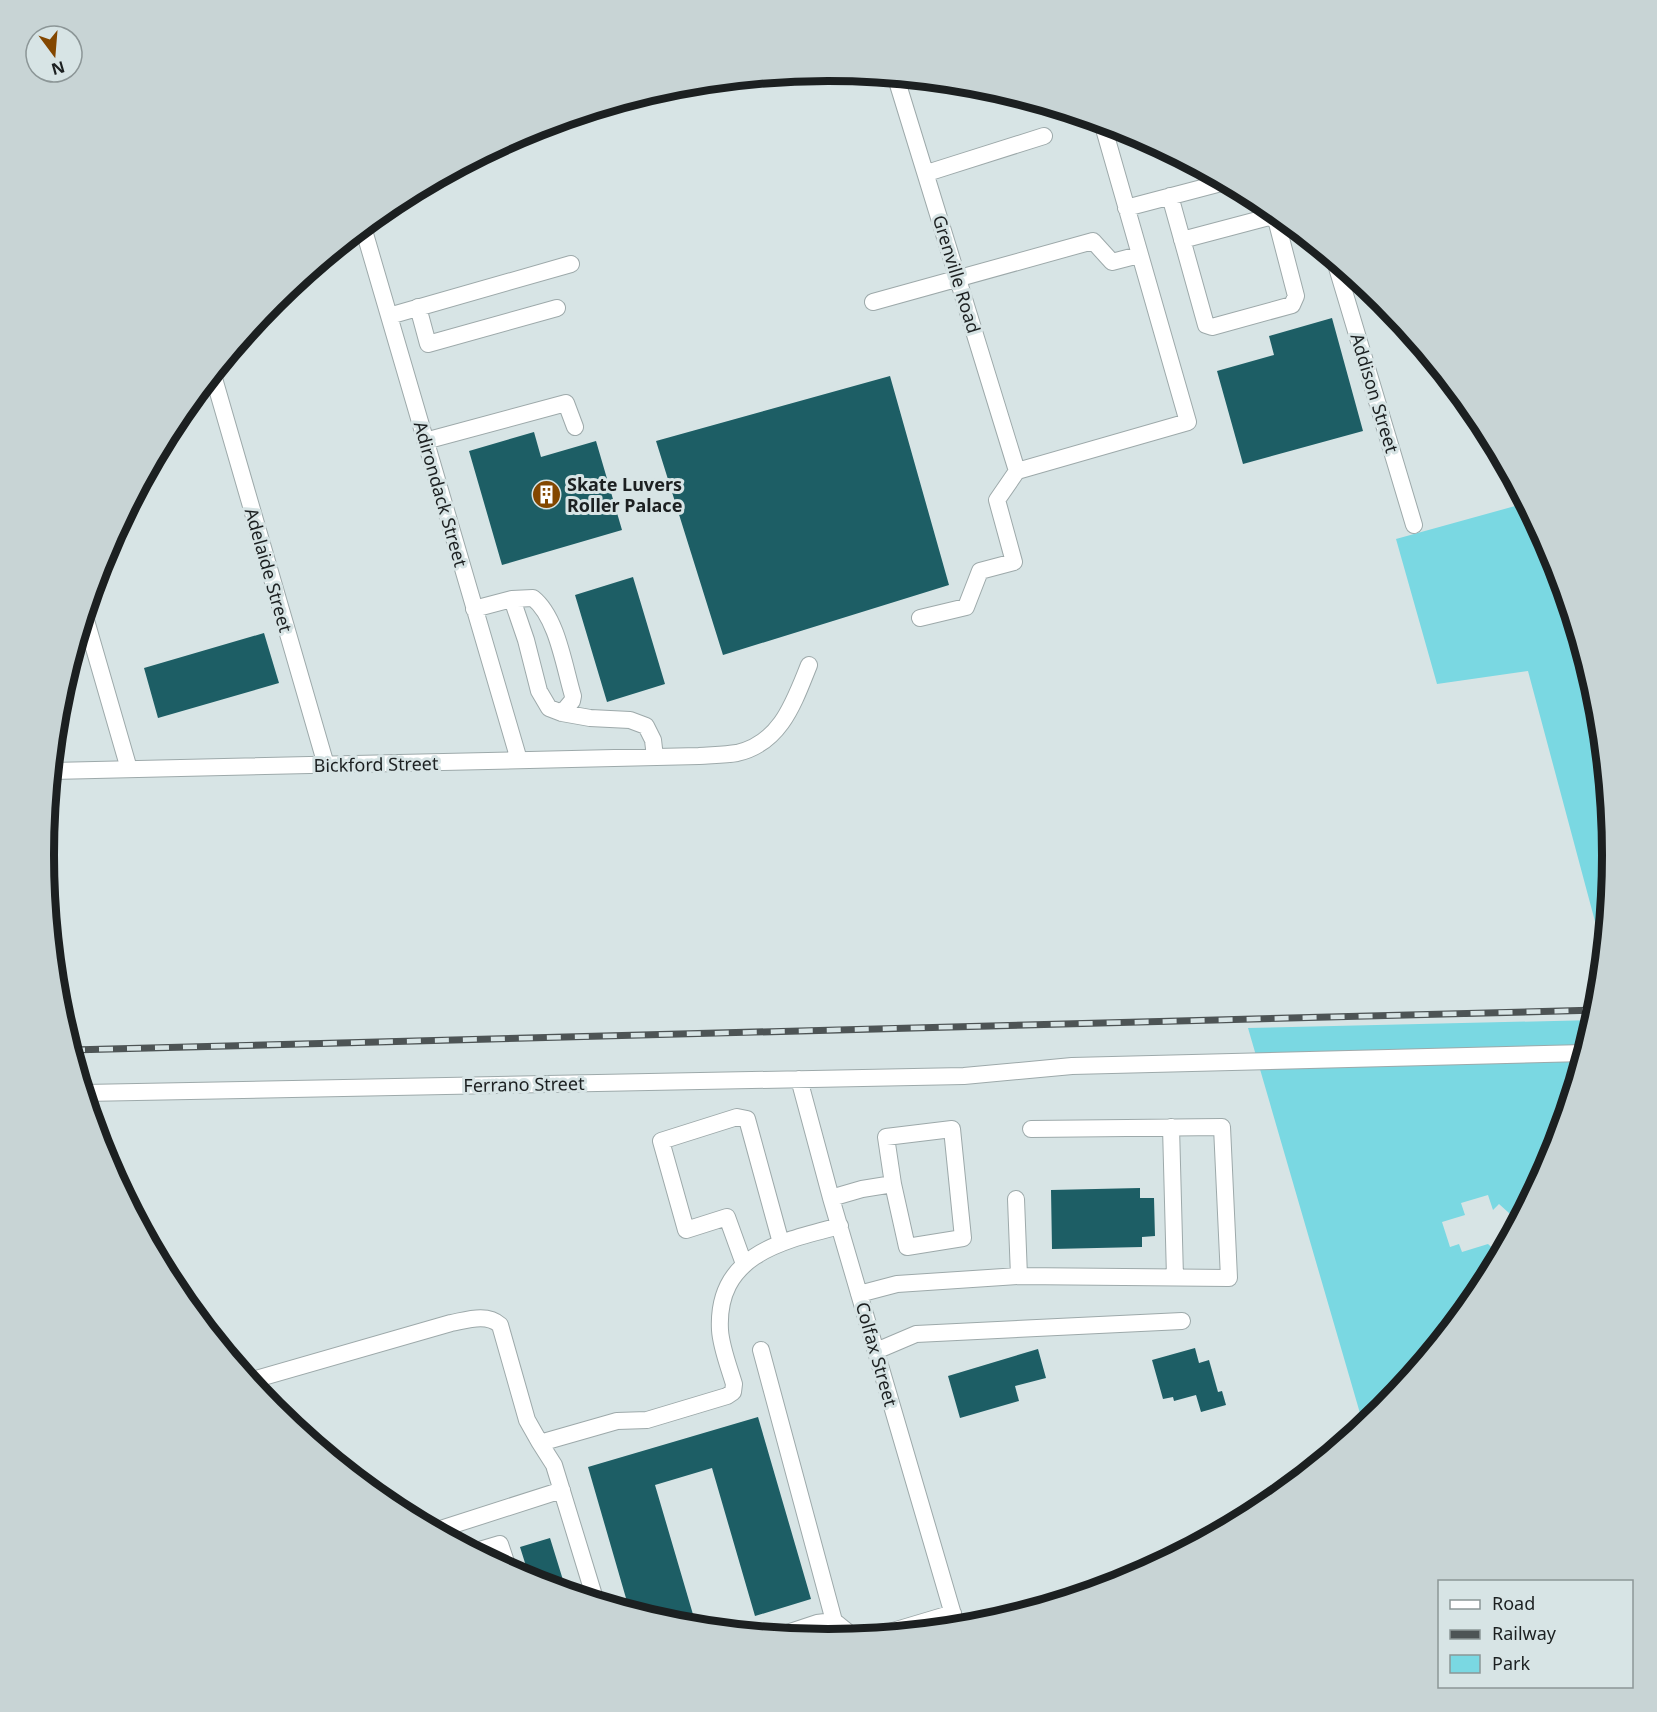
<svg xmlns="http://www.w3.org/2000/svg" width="1657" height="1712" font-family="'Noto Sans',sans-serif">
	<rect width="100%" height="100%" fill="#d7e4e5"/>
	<!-- green -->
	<path fill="#7ad8e2" d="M1526 503 1554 556 1598 703 1613 856 1604 955 1528 671 1437 684 1396 539Z
		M1595 1020 1554 1157 1519 1222 1499 1204 1493 1210 1488 1195 1461 1203 1465 1215 1442 1222 1450 1247 1459 1244 1462 1252 1488 1244 1501 1256 1481 1292 1383 1411 1364 1427 1248 1028Z"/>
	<!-- building -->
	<path fill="#1d5e65" d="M1332 318 1363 431 1243 464 1217 371 1274 355 1269 336Z
		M890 376 949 585 723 655 656 441Z
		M534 432 541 457 596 441 622 530 502 565 469 451Z
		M633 577 665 684 607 702 575 595Z
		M264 633 279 683 158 718 144 668Z
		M1140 1188V1198H1154L1155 1236 1142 1237V1247L1052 1249 1051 1190Z
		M1195 1348 1199 1363 1209 1360 1218 1392 1222 1391 1226 1405 1201 1412 1196 1395 1174 1401 1173 1397 1163 1399 1152 1360Z
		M1038 1349 1046 1378 1015 1386 1019 1401 960 1418 948 1376Z
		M758 1417 811 1599 755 1616 712 1468 655 1485 697 1628 675 1626 630 1612 588 1467Z
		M550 1538 563 1580 544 1586 531 1582 520 1547Z"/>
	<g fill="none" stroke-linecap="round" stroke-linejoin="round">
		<defs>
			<path id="minor" d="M896 78 1017 471
				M516 137 522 134
				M927 173 1044 136
				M1170 196 1206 325 1212 327 1292 305 1296 296 1277 223 1273 218 1269 217 1182 240
				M1126 208 1225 182
				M363 227 519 760
				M1335 261 1414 525
				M873 302 1093 241 1112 262 1139 255
				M418 307 428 344 557 308
				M389 316 571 264
				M213 375 326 765
				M425 441 566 403 575 427
				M512 599 526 640 539 691 549 708 562 713 590 718 630 720 646 726 653 740 655 757
				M474 609 512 599 533 598C557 617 564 666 573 696L572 701 562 713
				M85 617 129 769
				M920 618 966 607 980 571 1014 562 997 500 1017 471 1188 422 1102 122
				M52 771 699 756C712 755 725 755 737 753 781 743 794 702 809 665
				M799 1079 831 1198 957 1628
				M84 1093 964 1076 1072 1066 1585 1053
				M1171 1127 1175 1277
				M831 1198 862 1189 893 1184 907 1247 963 1238 952 1129 886 1137 893 1184
				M1016 1199 1019 1276
				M744 1264 727 1217 686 1230 661 1141 737 1117 747 1119 781 1243
				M859 1294 897 1284 1019 1276 1229 1278 1222 1127 1031 1129
				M761 1350 834 1621
				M876 1351 916 1334 1182 1321
				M249 1381 451 1323C467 1320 487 1313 500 1325L527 1420 540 1443
				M434 1531 562 1490
				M473 1552 500 1544 509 1571
				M596 1602 554 1465 540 1443 617 1421 647 1420 727 1396 733 1392 734 1384C729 1367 721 1347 720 1330 716 1255 781 1241 840 1226
				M778 1636 817 1623 834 1621 855 1638
				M876 1636 953 1613"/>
		</defs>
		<!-- minor casing -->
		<use href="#minor" stroke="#9da9aa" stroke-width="18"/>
		<!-- minor -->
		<use href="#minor" stroke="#fff" stroke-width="16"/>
		<defs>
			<path id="rail" d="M71 1050 1598 1010"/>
		</defs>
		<!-- rail casing -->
		<use href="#rail" stroke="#4d5455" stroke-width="7"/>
		<!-- rail -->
		<use href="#rail" stroke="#d7e4e5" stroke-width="4.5" stroke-dasharray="14" stroke-linecap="butt"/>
	</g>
	<!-- icons -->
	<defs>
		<symbol id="building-disc" viewBox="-11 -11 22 22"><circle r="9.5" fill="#834700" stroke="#d7e4e5"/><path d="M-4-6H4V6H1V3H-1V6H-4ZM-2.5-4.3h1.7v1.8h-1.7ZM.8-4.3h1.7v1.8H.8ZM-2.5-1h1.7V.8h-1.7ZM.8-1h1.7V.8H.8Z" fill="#fff"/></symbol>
	</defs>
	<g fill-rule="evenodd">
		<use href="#building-disc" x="530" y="478" width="33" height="33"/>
	</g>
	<g text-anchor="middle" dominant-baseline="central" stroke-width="6" stroke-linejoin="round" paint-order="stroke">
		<!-- street labels -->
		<g font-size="18" fill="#1c2021" stroke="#d7e4e5">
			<text transform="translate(957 274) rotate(73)">Grenville Road</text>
			<text transform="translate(1375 393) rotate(73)">Addison Street</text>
			<text transform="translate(441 494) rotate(74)">Adirondack Street</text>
			<text transform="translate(269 570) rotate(74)">Adelaide Street</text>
			<text transform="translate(376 764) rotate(-1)">Bickford Street</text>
			<text transform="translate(524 1084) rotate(-1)">Ferrano Street</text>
			<text transform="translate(877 1354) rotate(74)">Colfax Street</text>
		</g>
		<!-- poi labels -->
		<g font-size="18" font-weight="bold" fill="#1c2021" stroke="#d7e4e5" text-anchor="start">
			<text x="567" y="484">Skate Luvers<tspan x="567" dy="21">Roller Palace</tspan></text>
		</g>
	</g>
	<!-- crop -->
	<path d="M0 0H1657V1712H0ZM54 855a774 774 0 1 1 1548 0a774 774 0 1 1-1548 0Z" fill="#c8d4d5" fill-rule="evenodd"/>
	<path fill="none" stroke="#1c2021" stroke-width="8" d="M54 855a774 774 0 1 1 1548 0a774 774 0 1 1-1548 0Z"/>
	<!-- legend -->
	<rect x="1438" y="1580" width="195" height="108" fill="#d7e4e5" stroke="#8c9697" stroke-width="1.5"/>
	<rect x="1450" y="1600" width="30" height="9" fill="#ffffff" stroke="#8c9697" stroke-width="1.5"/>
	<text x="1492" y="1610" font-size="18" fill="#1c2021">Road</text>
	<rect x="1450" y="1630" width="30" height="9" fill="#4d5455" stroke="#8c9697" stroke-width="1.5"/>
	<text x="1492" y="1640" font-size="18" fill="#1c2021">Railway</text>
	<rect x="1450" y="1655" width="30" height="18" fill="#7ad8e2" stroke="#8c9697" stroke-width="1.5"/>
	<text x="1492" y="1670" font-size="18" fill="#1c2021">Park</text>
	<!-- north arrow -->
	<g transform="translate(54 54) rotate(164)"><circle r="28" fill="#d7e4e5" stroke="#8c9697" stroke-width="1.5"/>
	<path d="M0-4.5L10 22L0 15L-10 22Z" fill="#834700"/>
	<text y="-9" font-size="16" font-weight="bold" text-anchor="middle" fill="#1c2021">N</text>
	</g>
</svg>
